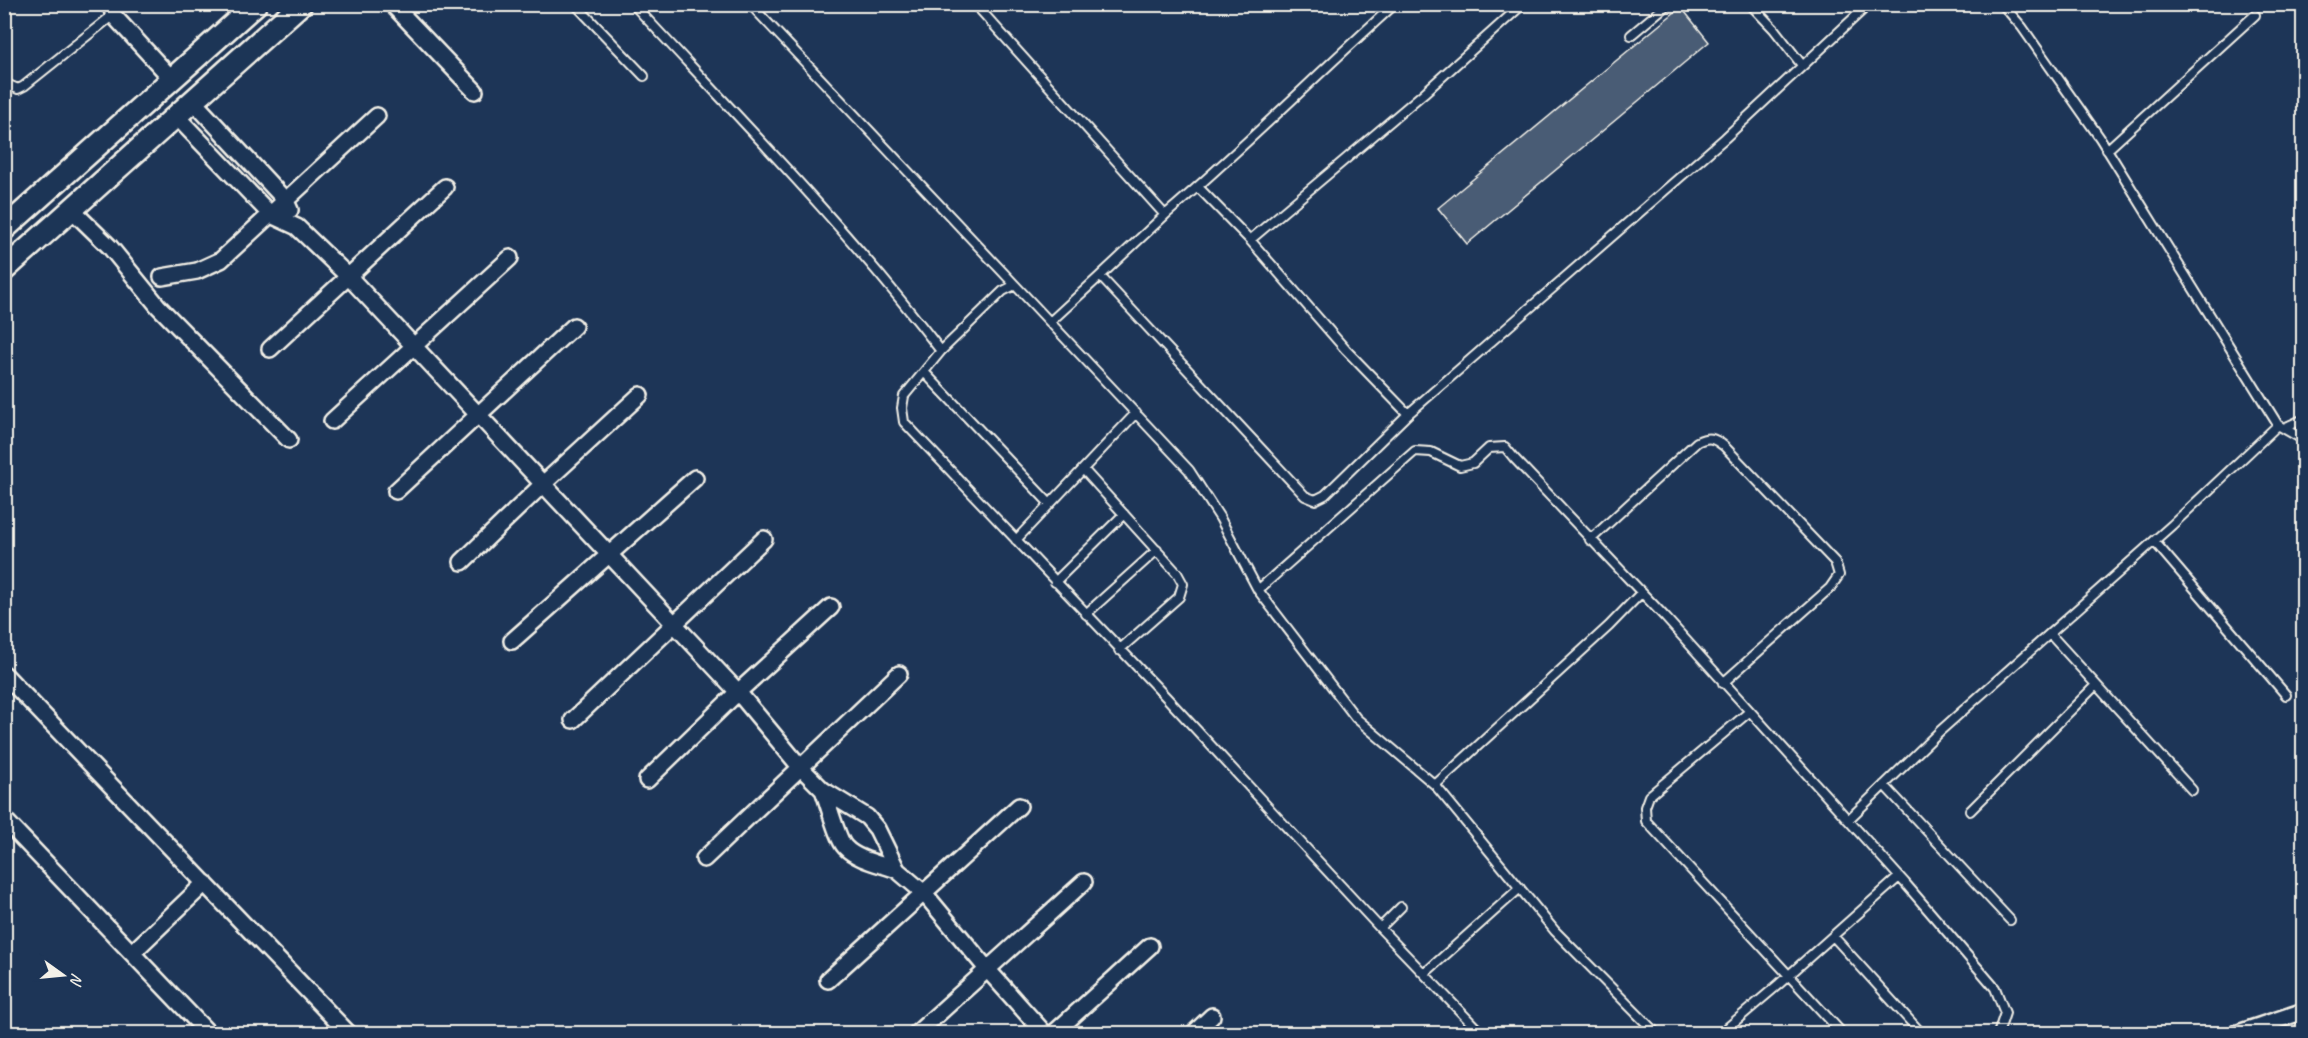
<svg xmlns="http://www.w3.org/2000/svg" width="2308" height="1038" font-family="Caveat,sans-serif">
	<rect width="100%" height="100%" fill="#1d3557"/>
	<filter id="ink" filterUnits="userSpaceOnUse"><feTurbulence type="fractalNoise" baseFrequency=".0167" numOctaves="2"/><feDisplacementMap in="SourceGraphic" scale="12" xChannelSelector="R" yChannelSelector="G"/><feConvolveMatrix kernelMatrix="1 2 1 2 8 2 1 2 1" color-interpolation-filters="sRGB"/></filter>
	<g filter="url(#ink)">
		<!-- building -->
		<path fill="#485b74" stroke="#f4f1e8" stroke-width="1.5" d="M1681 7 1709 42 1467 244 1438 208Z"/>
		<g fill="none" stroke-linecap="round" stroke-linejoin="round">
			<defs>
				<path id="lane" d="M575 4 644 76
					M633 4C738 117 847 228 941 351L904 396 902 408 904 422 1166 697 1380 928 1482 1034
					M750 4 1015 285
					M975 4 1165 215C1244 148 1317 74 1395 4
					M1750 4 1774 29 1802 65
					M2002 4 2022 27 2100 138 2278 425 2304 440
					M1631 35 1668 4
					M4 83 18 89 24 86 113 15 102 4
					M2107 150 2255 15
					M1198 187 1250 240 1424 93 1523 4
					M1165 215 1100 276 1305 496 1315 500 1325 495 1408 414 1725 138 1869 4
					M1250 240 1346 350 1408 414
					M1050 322 1100 276
					M941 351 1003 291 1015 285 1189 470 1220 518 1258 590 1356 718 1435 785 1555 931 1657 1034
					M924 372 1050 504
					M2284 428 2304 419
					M1083 469 1177 573 1183 584 1179 597 1119 650
					M1016 540 1136 413
					M1590 540 1697 442C1709 436 1714 438 1724 446L1835 562 1839 575 1830 588 1723 683
					M2154 541 2286 695
					M1055 582 1124 514
					M1258 590 1415 451 1431 452 1460 466 1473 463 1489 448 1505 447 1514 458 1665 617 1905 883 1995 988 2005 1013 1998 1034
					M1086 614 1157 550
					M2050 634 2192 790
					M1749 712 1649 796 1645 807 1646 821 1843 1034
					M1435 785 1609 626 1641 593
					M1884 785 2010 920
					M1970 811 2096 685
					M1848 820 1940 731 2172 525 2278 425
					M1380 928 1401 907
					M1833 936 1922 1034
					M1425 973 1520 888
					M1720 1034 1779 984 1899 877"/>
				<path id="street" d="M392 4 475 91
					M113 15 172 79
					M194 102 286 201 290 210
					M177 117 271 215 297 227 349 277 738 692 801 768 823 790 867 817 877 829 897 870 924 893 987 969 1045 1034
					M72 210 110 247 158 306 289 440
					M162 277 197 271 221 260 377 116
					M270 349 445 187
					M332 421 510 258
					M396 491 574 326
					M462 562 542 485 640 395
					M512 641 695 478
					M4 674 349 1034
					M573 720 764 539
					M647 780 738 692 831 607
					M823 790C828 802 837 839 845 847 857 860 881 864 897 870
					M4 819 209 1034
					M704 859 899 674
					M132 953 205 883
					M828 980 1019 806
					M916 1034 1084 882
					M1053 1034 1150 946
					M1193 1034 1212 1016
					M2235 1034 2304 1011"/>
				<path id="secondary" d="M4 229 256 4
					M4 270 301 4"/>
			</defs>
			<!-- lane casing -->
			<use href="#lane" stroke="#f4f1e8" stroke-width="12"/>
			<!-- street casing -->
			<use href="#street" stroke="#f4f1e8" stroke-width="20"/>
			<!-- secondary casing -->
			<use href="#secondary" stroke="#f4f1e8" stroke-width="26"/>
			<!-- lane -->
			<use href="#lane" stroke="#1d3557" stroke-width="8"/>
			<!-- street -->
			<use href="#street" stroke="#1d3557" stroke-width="15"/>
			<!-- secondary -->
			<use href="#secondary" stroke="#1d3557" stroke-width="21"/>
		</g>
	</g>
	<!-- margin -->
	<rect width="2308" height="1038" fill="none" stroke="#1d3557" stroke-width="24"/>
	<rect x="12" y="12" width="2284" height="1014" fill="none" stroke="#f4f1e8" stroke-width="2" filter="url(#ink)"/>
	<!-- north arrow -->
	<g transform="translate(63 975) rotate(105)" stroke="#1d3557" stroke-width="4.5" paint-order="stroke">
	<path d="M0-4.5L10 22L0 15L-10 22Z" fill="#f4f1e8"/>
	<text y="-9" font-size="16" font-weight="bold" text-anchor="middle" fill="#f4f1e8">N</text>
	</g>
</svg>
